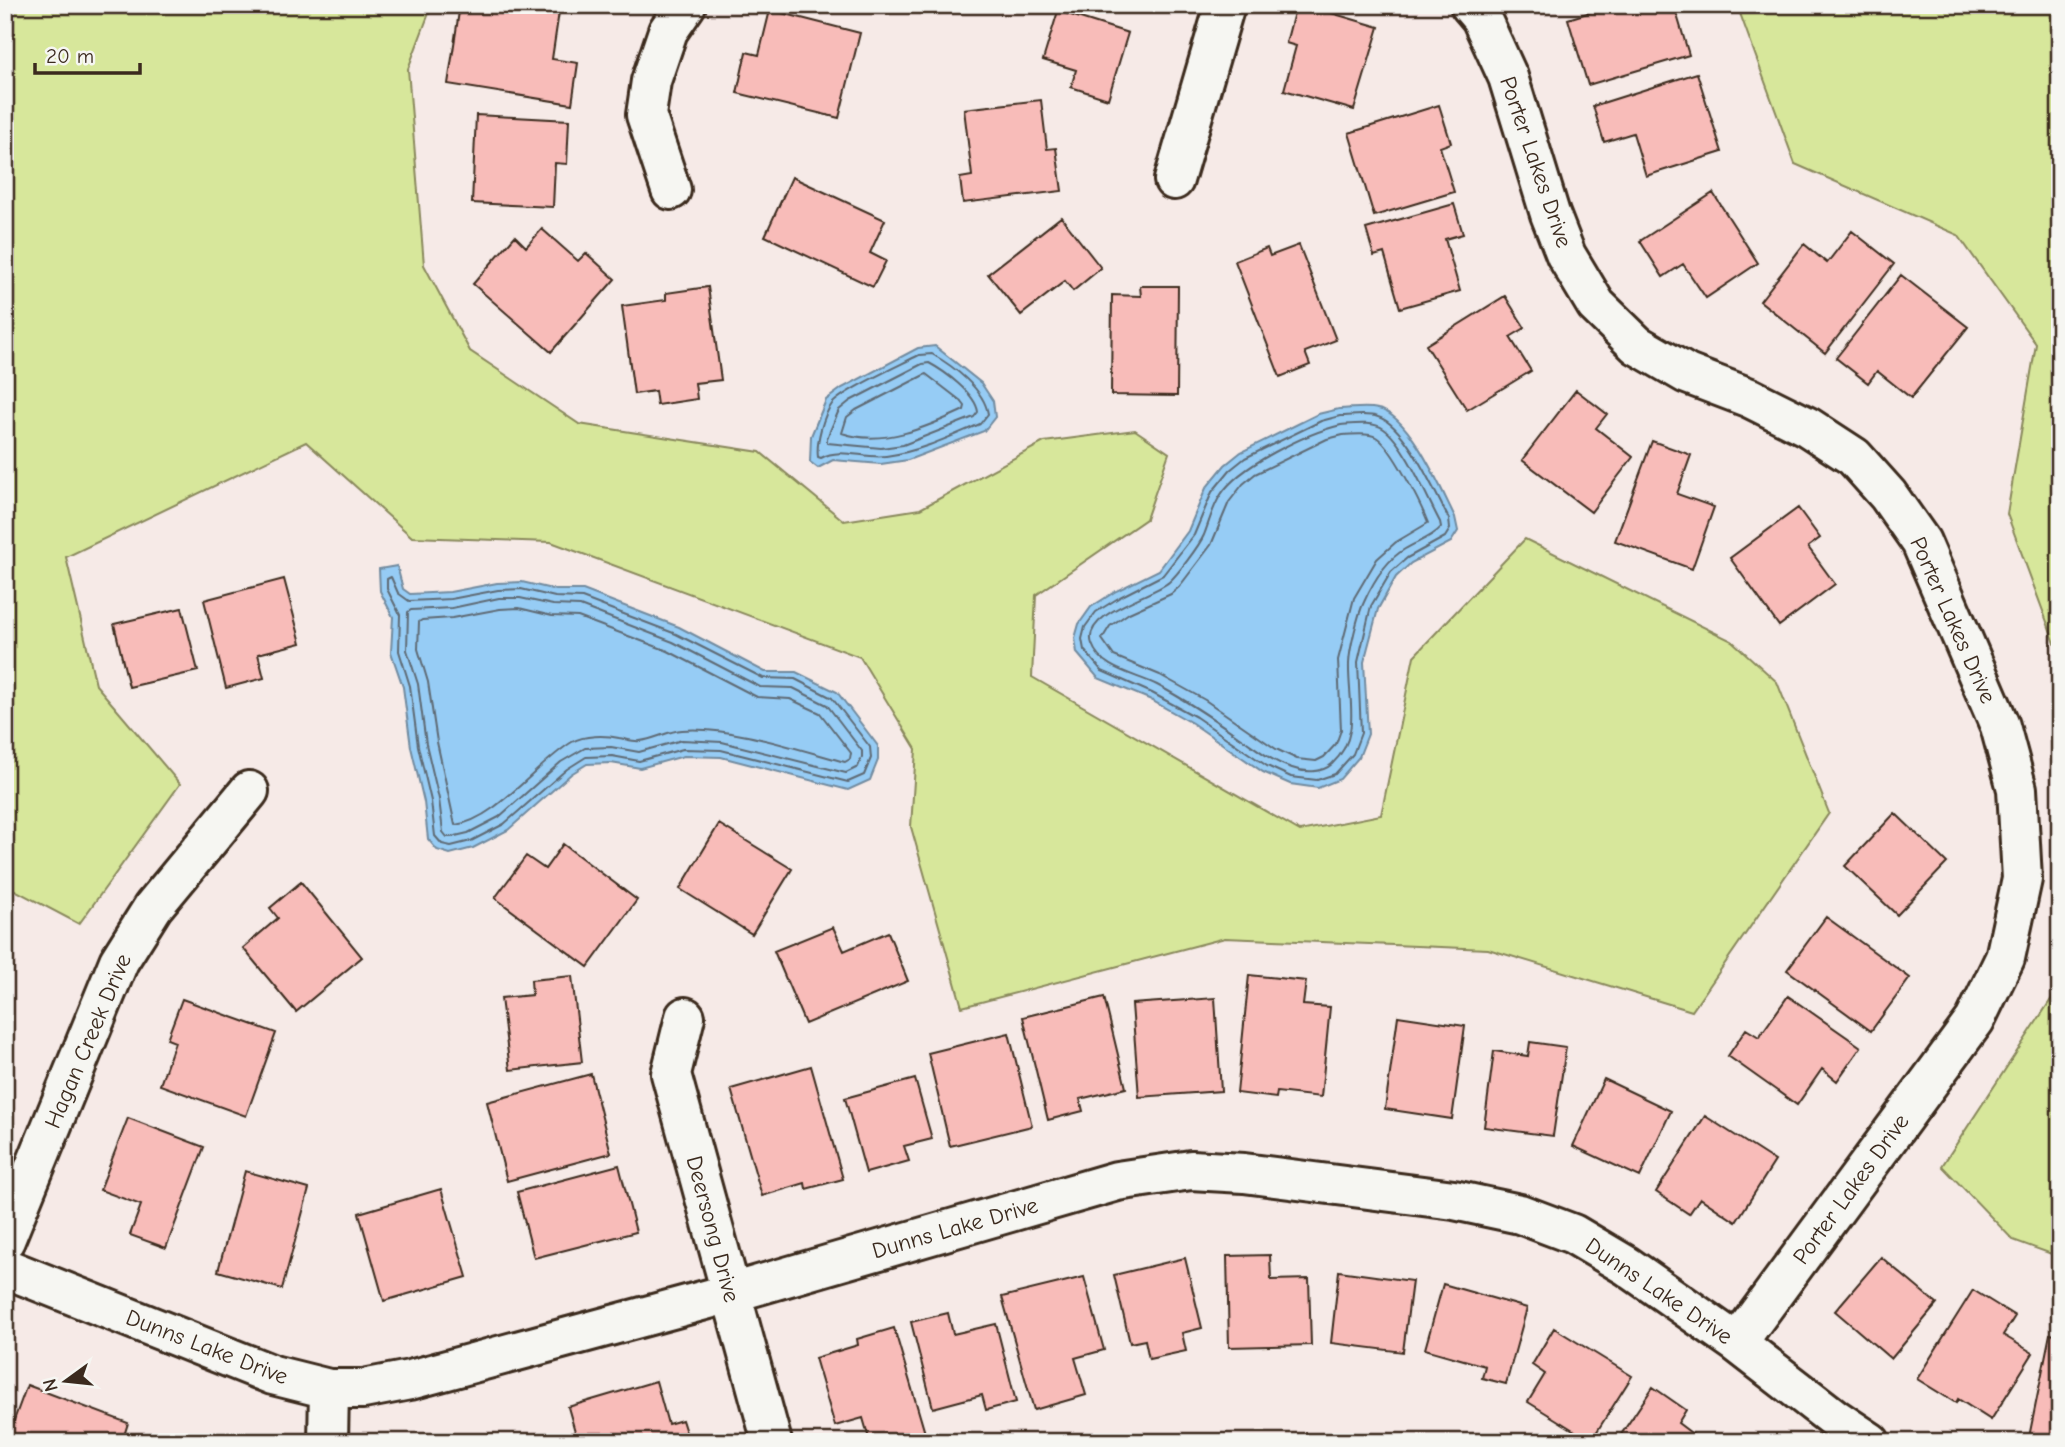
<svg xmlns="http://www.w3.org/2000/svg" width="2065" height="1447" font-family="'Comic Neue',sans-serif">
	<rect width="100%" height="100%" fill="#f6eae7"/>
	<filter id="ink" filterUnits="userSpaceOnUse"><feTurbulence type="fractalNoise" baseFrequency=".0143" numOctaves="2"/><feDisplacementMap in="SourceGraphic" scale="14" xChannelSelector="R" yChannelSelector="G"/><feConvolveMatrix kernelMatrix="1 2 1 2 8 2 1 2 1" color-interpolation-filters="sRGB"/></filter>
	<g filter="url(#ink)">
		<!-- green -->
		<path fill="#d7e79b" stroke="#89885c" stroke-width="2" d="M5 5H432L408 69 424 265 470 351 579 424 760 452 844 521 920 509 1044 442 1135 430 1169 453 1146 519 1036 595 1032 677 1300 831 1381 815 1414 656 1525 539 1732 641 1777 682 1829 813 1692 1011 1488 949 1225 938 962 1007 911 827 916 749 860 657 551 542 412 537 306 442 66 557 96 685 180 784 79 924 5 885Z
			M1737 5H2060V657L2007 514 2036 344 1958 235 1795 164Z
			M2060 968V1257L2013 1240 1942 1166 2052 998Z"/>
		<!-- water -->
		<path fill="#96ccf5" stroke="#728b9f" stroke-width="2" d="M935 346 981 383 993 401 995 417 984 431 908 460 881 464 833 460 818 468 810 462 811 436 826 400 842 388 918 348Z
			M1339 409C1351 409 1366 406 1378 409 1410 415 1441 489 1455 517L1458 531 1451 542 1411 563 1396 577 1378 609 1364 662 1368 734 1359 757 1340 779 1318 788 1290 784 1263 772 1192 723 1149 699 1098 678 1077 653 1075 638 1079 624 1091 607 1116 591 1159 570 1188 531 1206 488 1225 465 1241 452 1318 414Z
			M397 566 403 589 410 594 450 592 497 583 522 582 556 590H583L679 627 765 672H796L837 692 878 746V760L870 780 848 790 721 757 684 756 640 768 611 763 587 764 571 774 508 830 473 848 450 854 437 850 428 839 424 802 411 747 403 687 391 652 393 617 380 591 379 569Z"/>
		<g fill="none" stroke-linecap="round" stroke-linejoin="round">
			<!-- shore -->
			<path stroke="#5f6b74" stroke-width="2" d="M932 354C953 366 984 389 988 414L980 424C950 437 918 452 886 456 864 459 841 447 821 458L818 457C816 442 823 416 832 404 844 390 900 365 919 355Z
				M929 363C944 371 976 394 978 412L974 417 903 445 881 448 827 443V438L839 410 850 401 922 364Z
				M926 374 961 401 965 406 964 410C928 427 882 447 842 433L847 417 856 410Z
				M1340 416C1352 416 1367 413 1378 417 1406 425 1435 493 1449 519L1450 529 1445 537 1407 558 1391 572 1371 606 1358 662 1361 733 1353 754 1335 774 1317 780 1291 777 1267 766 1196 717 1152 693 1102 671 1084 650 1082 639 1085 627 1096 612 1120 597 1163 575 1194 535 1212 492 1230 470 1245 458 1321 421Z
				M1341 425C1354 424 1373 421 1384 429 1405 444 1427 498 1440 522L1441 527C1433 537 1417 542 1405 549 1386 560 1373 582 1364 602 1358 614 1349 651 1349 664 1348 700 1362 736 1332 764 1322 773 1305 773 1292 768 1272 762 1255 747 1238 736 1212 718 1186 700 1157 685 1136 674 1101 670 1092 644 1081 613 1153 596 1169 582 1178 574 1199 546 1204 535 1209 522 1213 507 1220 496 1238 466 1307 433 1341 425Z
				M1343 435C1352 435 1368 432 1376 437 1392 446 1421 505 1428 523L1396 542 1377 559 1354 598 1338 660 1341 730 1336 744 1324 757 1316 761 1297 759 1276 749 1205 700 1160 675 1114 656 1102 639 1110 626 1129 613 1171 594 1179 587 1211 545 1229 502 1243 484 1255 474 1327 439Z
				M391 577 398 593 409 601 451 599 498 590 521 589 555 597 582 598 676 634 763 678 795 679 832 698 870 747 871 758 864 775 848 782 721 750 683 749 639 761 612 756 586 757 567 769 504 824 471 841 451 846 442 844 435 836 431 801 418 746 410 686 399 651 400 615 387 589V579Z
				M499 598H520L553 605 580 606 673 642 760 687 793 688 827 705 862 751V757L858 767 846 773 722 742 682 740 639 752 611 747 585 748 561 762 499 817 468 833 451 837H447L443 832 439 799 426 744 418 684 407 650 408 612 411 610 452 608Z
				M519 608 552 616 578 617 668 651 757 697 790 699 820 713 851 753 850 759 845 762C797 749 730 726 682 730 668 731 655 739 640 741 634 742 626 739 619 738 605 735 584 735 572 742 536 764 496 820 455 825L437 742 428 682 418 649 419 622 422 620 452 618 500 609Z"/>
		</g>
		<!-- building -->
		<path fill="#f8bcb9" stroke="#3b2a1e" stroke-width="2" d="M460 5H514L559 12 552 59 578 63 572 104 448 84Z
			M1296 5H1304L1379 27 1354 110 1284 90 1296 46 1286 43Z
			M1613 5H1674L1689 55 1588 85 1568 19Z
			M770 10 860 33 839 118 737 93 746 52 759 55Z
			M1058 11 1128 33 1108 99 1071 87 1076 70 1043 60Z
			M1697 73 1722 152 1646 176 1633 133 1604 142 1593 106Z
			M1041 100 1047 149 1056 148 1062 191 963 203 960 178 972 176 964 109Z
			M1439 105 1451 143 1440 147 1454 192 1374 216 1349 133Z
			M476 115 569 120 567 164 555 163 553 207 472 203Z
			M792 177 885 220 870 253 886 261 873 287 765 236Z
			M1713 193 1758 263 1706 298 1683 264 1663 277 1640 241Z
			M1454 204 1463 234 1445 239 1460 291 1400 308 1384 253 1374 256 1366 229Z
			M1061 217 1101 268 1073 291 1065 281 1021 315 988 274Z
			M542 229 578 261 586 253 615 279 551 352 473 284 515 236 526 247Z
			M1852 231 1894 264 1825 353 1760 301 1804 244 1827 263Z
			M1299 245 1336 340 1305 352 1310 365 1280 377 1235 261 1267 248 1270 256Z
			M1901 275 1968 327 1911 398 1877 371 1868 383 1836 358Z
			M1140 286H1178L1177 396 1111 395 1112 295 1141 296Z
			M708 287 721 380 695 383 697 399 657 405 655 391 634 394 622 306 666 300V293Z
			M1505 296 1525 328 1510 337 1531 371 1467 410 1426 345Z
			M1576 390 1607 414 1596 428 1633 457 1591 512 1522 460Z
			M1652 441 1691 455 1677 494 1714 507 1692 569 1615 541Z
			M1798 508 1820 538 1808 547 1835 584 1779 626 1730 558Z
			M284 579 301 643 258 654 264 678 226 688 204 600Z
			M182 608 198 671 129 687 114 624Z
			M1895 813 1947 863 1897 915 1845 866Z
			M719 824 792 869 752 934 680 889Z
			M563 844 637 900 588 967 495 898 526 856 545 869Z
			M301 882 362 957 296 1012 243 948 278 918 270 908Z
			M1826 917 1910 978 1871 1031 1787 970Z
			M833 927 844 951 888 932 908 981 805 1024 774 951Z
			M1249 975 1306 981 1303 1005 1330 1007 1321 1097 1277 1092 1276 1098 1237 1093Z
			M572 976 582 1062 510 1070 501 998 532 995 531 980Z
			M1788 996 1861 1047 1837 1081 1822 1069 1797 1105 1728 1056 1746 1029 1759 1037Z
			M1104 997 1126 1088 1080 1099 1083 1111 1048 1120 1023 1017Z
			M1215 998 1221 1091 1139 1097 1132 1004Z
			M182 999 276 1033 246 1116 160 1085 175 1042 167 1039Z
			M1398 1016 1465 1026 1452 1119 1385 1109Z
			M1009 1033 1032 1126 950 1146 928 1053Z
			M1530 1042 1566 1047 1553 1136 1484 1127 1494 1051 1528 1056Z
			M811 1066 843 1179 806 1189 805 1183 762 1196 731 1089Z
			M591 1074 611 1153 507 1181 487 1102Z
			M915 1079 932 1139 904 1146 909 1161 866 1173 845 1098Z
			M1604 1079 1671 1111 1640 1177 1573 1146Z
			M1705 1116 1775 1161 1736 1222 1700 1198 1689 1214 1656 1192Z
			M128 1118 204 1147 166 1248 130 1235 141 1205 100 1190Z
			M619 1165 636 1232 534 1258 517 1192Z
			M245 1171 309 1189 282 1289 218 1271Z
			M441 1189 467 1277 384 1301 359 1213Z
			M1270 1255 1271 1280 1309 1279 1311 1345 1229 1347 1227 1256Z
			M1881 1257 1937 1304 1891 1359 1835 1311Z
			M1185 1258 1202 1328 1182 1333 1186 1351 1149 1359 1145 1340 1130 1343 1114 1275Z
			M1339 1271 1412 1281 1403 1352 1331 1343Z
			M1084 1277 1104 1350 1075 1358 1086 1395 1034 1410 1002 1297Z
			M1443 1284 1527 1308 1506 1384 1482 1378 1485 1366 1425 1349Z
			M1973 1290 2015 1316 2003 1335 2033 1353 1991 1420 1958 1399 1956 1403 1917 1379Z
			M948 1313 953 1334 996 1324 1016 1402 986 1410 982 1395 933 1408 911 1322Z
			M894 1328 927 1440 922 1442H870L863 1418 835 1426 815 1358 858 1345 857 1339Z
			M1554 1328 1632 1376 1591 1441 1528 1402 1545 1374 1532 1365Z
			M2050 1334 2060 1336V1442H2028Z
			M656 1381 668 1424 682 1420 689 1442H578L568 1407Z
			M27 1385 128 1423 122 1442H6Z
			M1653 1387 1686 1410 1678 1423 1703 1442H1616Z"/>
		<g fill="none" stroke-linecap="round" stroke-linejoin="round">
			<defs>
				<path id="street" d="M1470 5 1481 18 1508 77 1550 214 1566 255 1596 305 1637 345 1687 374 1750 398 1808 427 1854 457 1888 495 1921 542 2000 726 2017 789 2022 879 2005 958 1975 1020 1737 1343
					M1174 180 1225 5
					M671 190 646 115 651 81 668 31 686 5
					M685 1017 671 1074 772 1442
					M5 1240 119 961 153 907 249 791
					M5 1268 273 1375 329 1389H363L410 1380 731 1293 1117 1181 1191 1170 1244 1173 1454 1200 1520 1214 1573 1234 1627 1266 1737 1343 1834 1418 1870 1442
					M328 1442 329 1389"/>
			</defs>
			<!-- street casing -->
			<use href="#street" stroke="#3b2a1e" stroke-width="44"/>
			<!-- street -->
			<use href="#street" stroke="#f6f6f2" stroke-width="38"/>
		</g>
	</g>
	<g text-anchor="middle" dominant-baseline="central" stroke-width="5" stroke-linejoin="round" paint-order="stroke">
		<!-- street labels -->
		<g font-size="23" fill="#3b2a1e" stroke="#f6f6f2">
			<text transform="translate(1536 162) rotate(71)">Porter Lakes Drive</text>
			<text transform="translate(1953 620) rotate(66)">Porter Lakes Drive</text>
			<text transform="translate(88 1041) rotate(-67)">Hagan Creek Drive</text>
			<text transform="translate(1851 1189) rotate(-54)">Porter Lakes Drive</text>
			<text transform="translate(955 1228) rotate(-16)">Dunns Lake Drive</text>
			<text transform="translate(713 1229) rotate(75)">Deersong Drive</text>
			<text transform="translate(1659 1291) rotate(34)">Dunns Lake Drive</text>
			<text transform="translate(207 1347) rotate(21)">Dunns Lake Drive</text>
		</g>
	</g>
	<!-- margin -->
	<rect width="2065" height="1447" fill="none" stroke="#f6f6f2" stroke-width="28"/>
	<rect x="14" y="14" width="2037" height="1419" fill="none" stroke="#3b2a1e" stroke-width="2.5" filter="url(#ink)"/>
	<!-- north arrow -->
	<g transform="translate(66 1381) rotate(255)" stroke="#f6f6f2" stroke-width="5" paint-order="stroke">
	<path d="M0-5L12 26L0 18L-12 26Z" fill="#3b2a1e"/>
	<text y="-10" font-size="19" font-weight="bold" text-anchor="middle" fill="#3b2a1e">N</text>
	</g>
	<!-- scale -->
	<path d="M35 63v10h105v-10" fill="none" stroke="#3b2a1e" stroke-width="3.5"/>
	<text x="46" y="63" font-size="21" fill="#3b2a1e" stroke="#f6f6f2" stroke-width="5" paint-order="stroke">20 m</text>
</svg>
